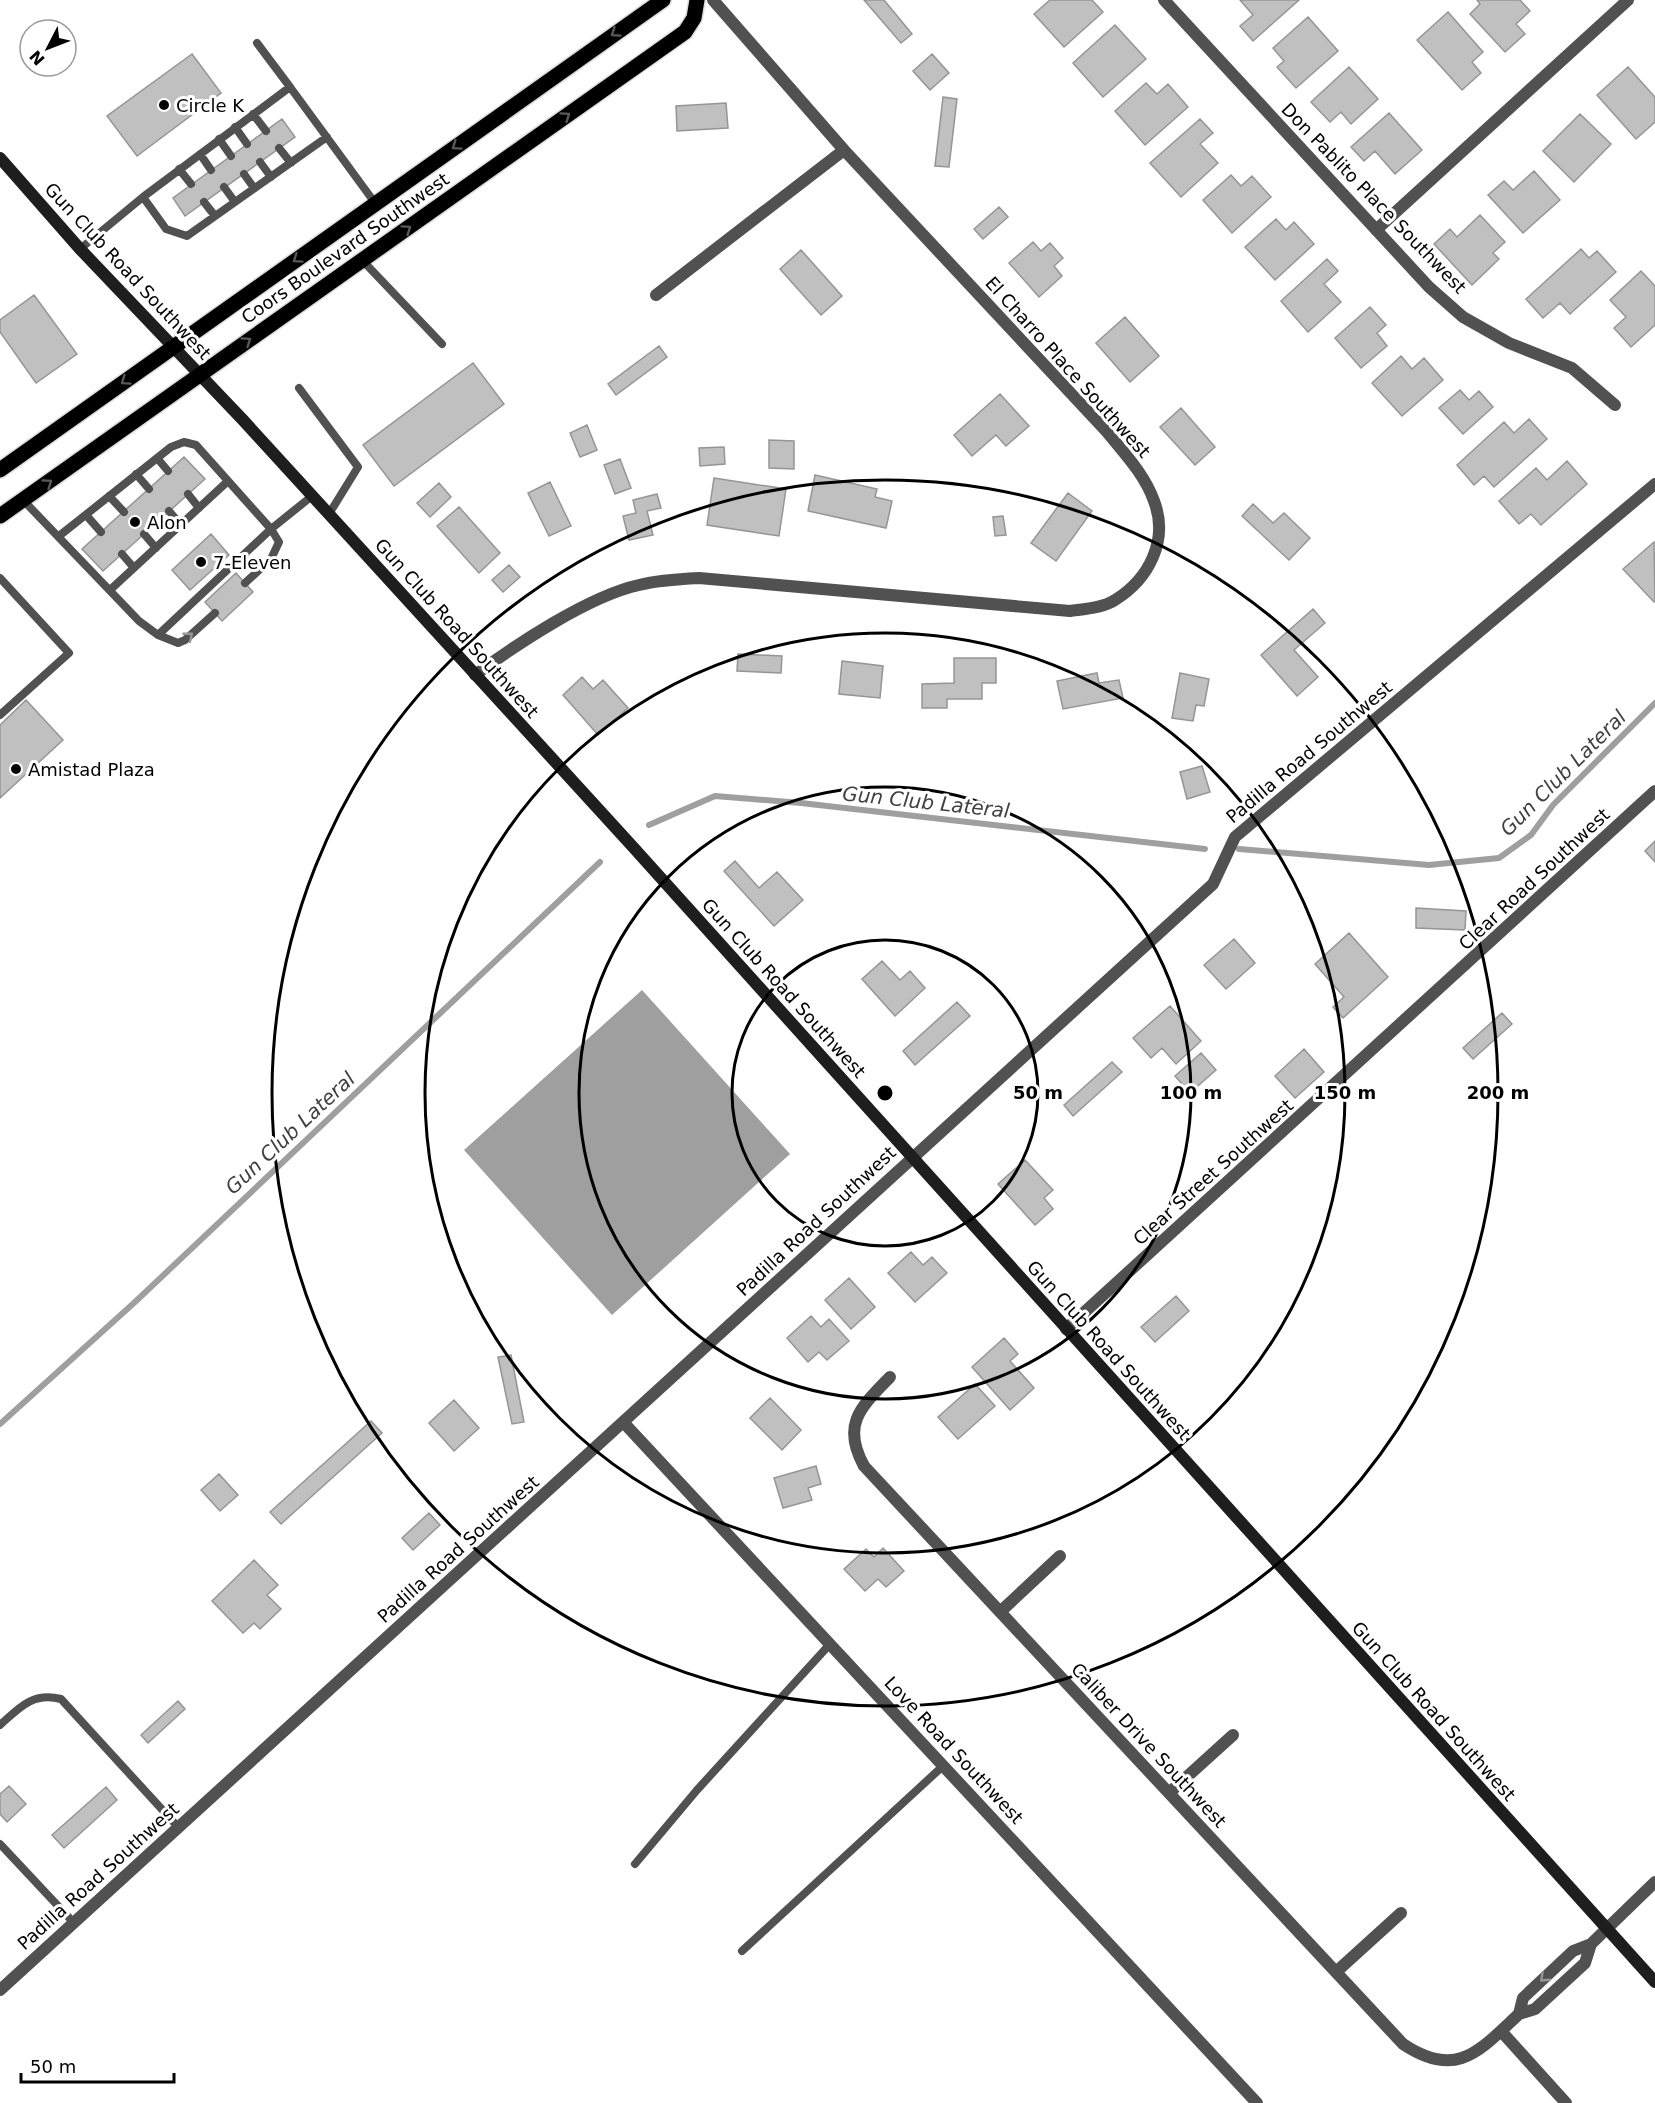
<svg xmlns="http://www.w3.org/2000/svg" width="1655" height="2103" font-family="'DejaVu Sans',sans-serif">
	<rect width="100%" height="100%" fill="#fff"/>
	<!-- water -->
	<path fill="#9f9f9f" d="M642 990 790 1154 612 1315 464 1150Z"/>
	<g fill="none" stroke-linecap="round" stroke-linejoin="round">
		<!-- stream -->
		<path stroke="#9f9f9f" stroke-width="6" d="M649 825 715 796 801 803 1205 849
			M1239 849 1429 865 1499 858 1531 835 1553 805 1655 703
			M0 1424 135 1302 600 862"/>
	</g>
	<!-- building -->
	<path fill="#c0c0c0" stroke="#959595" stroke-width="1.5" d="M864 0H884L912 34 901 43Z
		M1050 0H1092L1103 12 1064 47 1034 14Z
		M1240 0H1299L1253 41 1240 26 1253 15Z
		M1477 0H1520L1530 11 1516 24 1525 34 1505 52 1470 14 1480 4Z
		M1448 12 1483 52 1472 62 1481 73 1462 90 1417 40Z
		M1308 17 1338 51 1296 88 1277 67 1284 61 1273 48Z
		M1115 25 1146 59 1103 97 1073 63Z
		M192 54 221 93 137 156 107 116Z
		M932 54 949 73 930 90 913 71Z
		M1349 67 1378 99 1351 124 1341 112 1330 122 1311 102Z
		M1628 67 1655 97V122L1636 139 1597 95Z
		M1146 83 1157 94 1168 84 1188 107 1145 145 1115 111Z
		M943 97 957 99 949 167 935 166Z
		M726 103 728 128 677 131 676 106Z
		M1389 113 1422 150 1395 174 1375 151 1364 161 1351 147Z
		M1580 114 1611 144 1574 182 1543 151Z
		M282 119 295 137 185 216 173 198Z
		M1200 119 1213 133 1200 144 1218 163 1181 197 1150 163Z
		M1534 171 1560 200 1523 233 1488 195 1504 181 1513 190Z
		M1231 175 1241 186 1252 176 1271 197 1232 233 1203 200Z
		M999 207 1008 217 983 239 974 229Z
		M1480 215 1505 242 1493 253 1499 259 1472 285 1434 244 1450 229 1457 237Z
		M1276 219 1286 230 1294 222 1314 244 1275 280 1245 247Z
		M1033 242 1041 251 1050 243 1063 258 1054 266 1062 276 1039 297 1009 263Z
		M1581 249 1589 258 1597 251 1616 272 1570 314 1560 303 1543 318 1526 299Z
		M801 250 842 296 821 315 780 269Z
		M1327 259 1338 271 1324 284 1341 302 1308 332 1281 301Z
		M1641 271 1655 286V325L1631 347 1614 328 1626 317 1610 300Z
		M34 295 77 354 36 383 0 332V320Z
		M1370 307 1386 325 1377 333 1387 346 1361 368 1335 338Z
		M1125 317 1159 356 1130 382 1096 343Z
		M659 346 667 357 616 395 608 384Z
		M1401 356 1412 369 1424 358 1443 380 1402 416 1372 383Z
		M473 363 504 404 394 486 363 445Z
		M1460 390 1469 400 1479 391 1493 407 1463 434 1439 408Z
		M1000 394 1029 426 1006 446 996 435 972 456 954 435Z
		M1181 408 1215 447 1195 465 1160 427Z
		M1529 419 1547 439 1494 487 1484 476 1474 485 1457 465 1504 422 1514 433Z
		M587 425 597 450 580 457 570 433Z
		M769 440 794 441V469L769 468Z
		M724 447 725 464 700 466 699 448Z
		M184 457 205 479 103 571 82 549Z
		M620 459 631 488 615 494 604 465Z
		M1567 461 1587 484 1541 525 1531 514 1519 524 1499 501 1536 468 1547 480Z
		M815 475 877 489 875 497 892 501 886 528 808 511Z
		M714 478 786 489 779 536 707 525Z
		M550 482 571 526 549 536 528 493Z
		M439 483 451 497 430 517 417 503Z
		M1068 493 1092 511 1056 561 1031 543Z
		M657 494 661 508 647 511 653 535 629 540 623 516 636 513 633 500Z
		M1253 504 1273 523 1284 513 1310 538 1289 560 1242 516Z
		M459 507 500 553 479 573 437 526Z
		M1003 516 1006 535 995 536 993 517Z
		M211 534 229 555 190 590 172 570Z
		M1654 542 1655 601 1654 602 1623 569Z
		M509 565 520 577 503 592 492 580Z
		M236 573 253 592 222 621 205 602Z
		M1313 609 1325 623 1294 650 1318 677 1297 696 1261 655Z
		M738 654 782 656 781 673 737 671Z
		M954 658H996V683H982V699H947V708H922V684L954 683Z
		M842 661 883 666 880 698 839 694Z
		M1097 673 1099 683 1119 680 1123 698 1063 709 1057 681Z
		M1180 673 1209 679 1204 706 1196 705 1193 721 1172 718Z
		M582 677 593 689 603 680 628 708 598 735 563 695Z
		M26 700 63 740 0 798V725Z
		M1202 766 1210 792 1187 799 1180 772Z
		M1655 841V862L1645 851Z
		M735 861 759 888 777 872 803 900 774 926 724 871Z
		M1416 908 1466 911 1465 930 1416 928Z
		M1349 933 1388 977 1343 1018 1333 1007 1344 997 1315 964Z
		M1234 939 1255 963 1226 989 1204 965Z
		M882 961 900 980 910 971 925 988 895 1016 862 979Z
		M957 1002 970 1016 915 1065 903 1051Z
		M1170 1006 1201 1041 1176 1064 1162 1048 1151 1058 1133 1038Z
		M1502 1013 1512 1024 1473 1059 1463 1048Z
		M1304 1049 1324 1072 1295 1098 1275 1076Z
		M1201 1053 1216 1070 1190 1093 1175 1076Z
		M1112 1062 1122 1072 1073 1116 1064 1105Z
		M1025 1160 1053 1190 1044 1198 1053 1209 1035 1225 998 1184Z
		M911 1252 923 1265 932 1257 947 1273 915 1302 888 1273Z
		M849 1278 875 1307 851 1329 825 1300Z
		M1176 1296 1189 1311 1155 1342 1141 1327Z
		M811 1316 821 1327 829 1319 849 1341 827 1360 819 1352 808 1362 787 1338Z
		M1004 1338 1018 1354 1010 1361 1034 1388 1010 1410 972 1367Z
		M511 1355 524 1422 512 1424 498 1357Z
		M975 1384 995 1406 958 1439 938 1417Z
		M770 1398 801 1430 782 1450 750 1418Z
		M454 1400 479 1428 454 1451 429 1423Z
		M371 1421 382 1433 281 1524 270 1512Z
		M816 1466 821 1484 808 1488 812 1500 783 1508 774 1478Z
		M219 1474 238 1495 220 1511 201 1490Z
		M429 1513 440 1525 413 1550 402 1538Z
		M883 1548 904 1571 886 1587 878 1579 865 1591 844 1569 866 1549 874 1557Z
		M254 1560 278 1585 267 1595 281 1609 260 1629 254 1623 243 1633 212 1601Z
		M178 1701 185 1709 148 1743 141 1735Z
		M9 1786 26 1804 7 1822 0 1814V1794Z
		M106 1787 117 1800 64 1848 52 1835Z"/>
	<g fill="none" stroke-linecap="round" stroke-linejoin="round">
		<defs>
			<path id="primary" d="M0 470 663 0
				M0 516 685 32 694 18 697 0"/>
		</defs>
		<!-- primary casing -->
		<use href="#primary" stroke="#dbdbdb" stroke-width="18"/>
		<!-- lane -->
		<path stroke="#515151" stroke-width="8" d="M257 43 290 87
			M253 114 266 131
			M235 127 247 144
			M327 137 187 236 166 229 143 197 290 87 375 203
			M219 139 231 156
			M279 148 291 163
			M200 154 211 170
			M260 162 271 177
			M179 169 191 184
			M244 174 254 188
			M224 187 235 202
			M204 202 215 216
			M80 249 143 197
			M362 260 442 344
			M299 388 358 467 329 514
			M157 458 168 471
			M136 474 149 489
			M188 494 199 508
			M109 496 124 512
			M23 500 139 621 158 635 271 529 312 496
			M169 511 181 525
			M86 515 101 532
			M144 534 156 548
			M59 536 171 447 184 442 196 445 271 529 279 542 271 559 245 583
			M122 554 134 568
			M0 578 69 653 0 715
			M110 590 228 481
			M158 635 178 643 185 640 215 613
			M0 1725C20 1707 33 1692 61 1699L179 1828
			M0 1844 74 1923
			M635 1864 697 1790 830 1644
			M742 1951 943 1766"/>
		<!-- street -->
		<path stroke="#515151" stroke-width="12" d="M1164 0 1429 287 1463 317 1509 343 1572 368 1615 405
			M1376 230 1628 0
			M656 295 844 150
			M475 675C517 644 589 596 639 585 659 580 679 579 699 578L1070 611C1084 609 1103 608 1115 600 1149 579 1169 540 1154 501 1145 475 1125 454 1107 432L844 150 713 0
			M1066 1329 1655 791
			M890 1377C861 1407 841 1424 864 1466L1403 2044C1457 2080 1479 2051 1519 2014
			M624 1423 1257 2103
			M1000 1612 1060 1556
			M1169 1793 1233 1735
			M1591 1944 1585 1963 1535 2009 1519 2014 1523 1998 1573 1951 1591 1944 1655 1882
			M1336 1972 1401 1913
			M0 1990 1213 884 1235 837 1655 484
			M1501 2031 1566 2103"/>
		<!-- secondary -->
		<path stroke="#1e1e1e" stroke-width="12" d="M0 158 80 249 243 420 633 847 1655 1982"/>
		<!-- primary -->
		<use href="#primary" stroke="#000" stroke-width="15"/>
	</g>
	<!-- one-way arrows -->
	<defs><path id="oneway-chevron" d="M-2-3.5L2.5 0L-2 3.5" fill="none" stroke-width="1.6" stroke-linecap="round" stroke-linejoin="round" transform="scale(1.5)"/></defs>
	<g stroke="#595959">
		<use href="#oneway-chevron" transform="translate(615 33) rotate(145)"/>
		<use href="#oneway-chevron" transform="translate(566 116) rotate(-35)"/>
		<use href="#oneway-chevron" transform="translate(456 146) rotate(145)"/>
		<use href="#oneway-chevron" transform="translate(407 229) rotate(-35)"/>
		<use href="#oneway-chevron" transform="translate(297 259) rotate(145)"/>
		<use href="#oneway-chevron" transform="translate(247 341) rotate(-35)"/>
		<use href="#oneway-chevron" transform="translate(125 381) rotate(145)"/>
		<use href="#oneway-chevron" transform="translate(48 483) rotate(-35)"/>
	</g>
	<g stroke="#979797">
		<use href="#oneway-chevron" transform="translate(189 636) rotate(-38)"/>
		<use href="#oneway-chevron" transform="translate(1544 1978) rotate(137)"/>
	</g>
	<!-- distance rings -->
	<g fill="none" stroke="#000" stroke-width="3">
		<circle cx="885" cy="1093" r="153"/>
		<circle cx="885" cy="1093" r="306"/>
		<circle cx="885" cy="1093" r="460"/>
		<circle cx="885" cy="1093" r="613"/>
	</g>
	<!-- markers -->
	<g fill="#000" stroke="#fff" stroke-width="2">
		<circle cx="164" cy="105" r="6"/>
		<circle cx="135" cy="522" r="6"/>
		<circle cx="201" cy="562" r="6"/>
		<circle cx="16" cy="769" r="6"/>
	</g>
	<g text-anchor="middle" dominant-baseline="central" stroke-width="6" stroke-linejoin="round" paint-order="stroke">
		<!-- poi labels -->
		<g font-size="18" fill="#000" stroke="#fff" text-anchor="start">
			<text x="176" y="105">Circle K</text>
			<text x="147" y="522">Alon</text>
			<text x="213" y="562">7-Eleven</text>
			<text x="28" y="769">Amistad Plaza</text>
		</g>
		<!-- street labels -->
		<g font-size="18" fill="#000" stroke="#fff">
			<text transform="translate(1374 198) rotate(46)">Don Pablito Place Southwest</text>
			<text transform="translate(345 248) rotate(-35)">Coors Boulevard Southwest</text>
			<text transform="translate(128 271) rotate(47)">Gun Club Road Southwest</text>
			<text transform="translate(1068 367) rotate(48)">El Charro Place Southwest</text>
			<text transform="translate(457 628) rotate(48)">Gun Club Road Southwest</text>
			<text transform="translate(1309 752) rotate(-40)">Padilla Road Southwest</text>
			<text transform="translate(1534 879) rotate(-43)">Clear Road Southwest</text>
			<text transform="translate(784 988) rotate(48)">Gun Club Road Southwest</text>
			<text transform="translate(1213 1172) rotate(-42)">Clear Street Southwest</text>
			<text transform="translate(816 1221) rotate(-43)">Padilla Road Southwest</text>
			<text transform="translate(1109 1350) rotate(48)">Gun Club Road Southwest</text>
			<text transform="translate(458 1549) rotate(-42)">Padilla Road Southwest</text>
			<text transform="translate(1434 1711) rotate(48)">Gun Club Road Southwest</text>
			<text transform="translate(1149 1745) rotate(47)">Caliber Drive Southwest</text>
			<text transform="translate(954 1750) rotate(47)">Love Road Southwest</text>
			<text transform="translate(98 1876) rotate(-42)">Padilla Road Southwest</text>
		</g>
		<!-- water labels -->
		<g font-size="20" font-style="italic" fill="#404040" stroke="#fff">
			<text transform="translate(1563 773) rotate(-45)">Gun Club Lateral</text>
			<text transform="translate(926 802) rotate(6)">Gun Club Lateral</text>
			<text transform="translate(290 1133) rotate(-43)">Gun Club Lateral</text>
		</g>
	</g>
	<circle cx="885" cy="1093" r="9" fill="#000" stroke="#fff" stroke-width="3"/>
	<g font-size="18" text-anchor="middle" font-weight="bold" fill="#000" stroke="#fff" stroke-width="6" stroke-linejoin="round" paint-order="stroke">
		<text x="1038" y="1099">50 m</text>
		<text x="1191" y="1099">100 m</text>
		<text x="1345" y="1099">150 m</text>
		<text x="1498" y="1099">200 m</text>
	</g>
	<!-- north arrow -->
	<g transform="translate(48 48) rotate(228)"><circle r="28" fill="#ffffff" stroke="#999999" stroke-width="1.5"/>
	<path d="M0-4.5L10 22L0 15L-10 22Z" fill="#000000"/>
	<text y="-9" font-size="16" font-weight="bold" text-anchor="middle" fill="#000000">N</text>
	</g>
	<!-- scale -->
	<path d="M21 2073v9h153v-9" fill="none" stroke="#000000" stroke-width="3"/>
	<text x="30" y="2073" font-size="18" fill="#000000" stroke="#ffffff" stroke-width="4.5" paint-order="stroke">50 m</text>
</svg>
